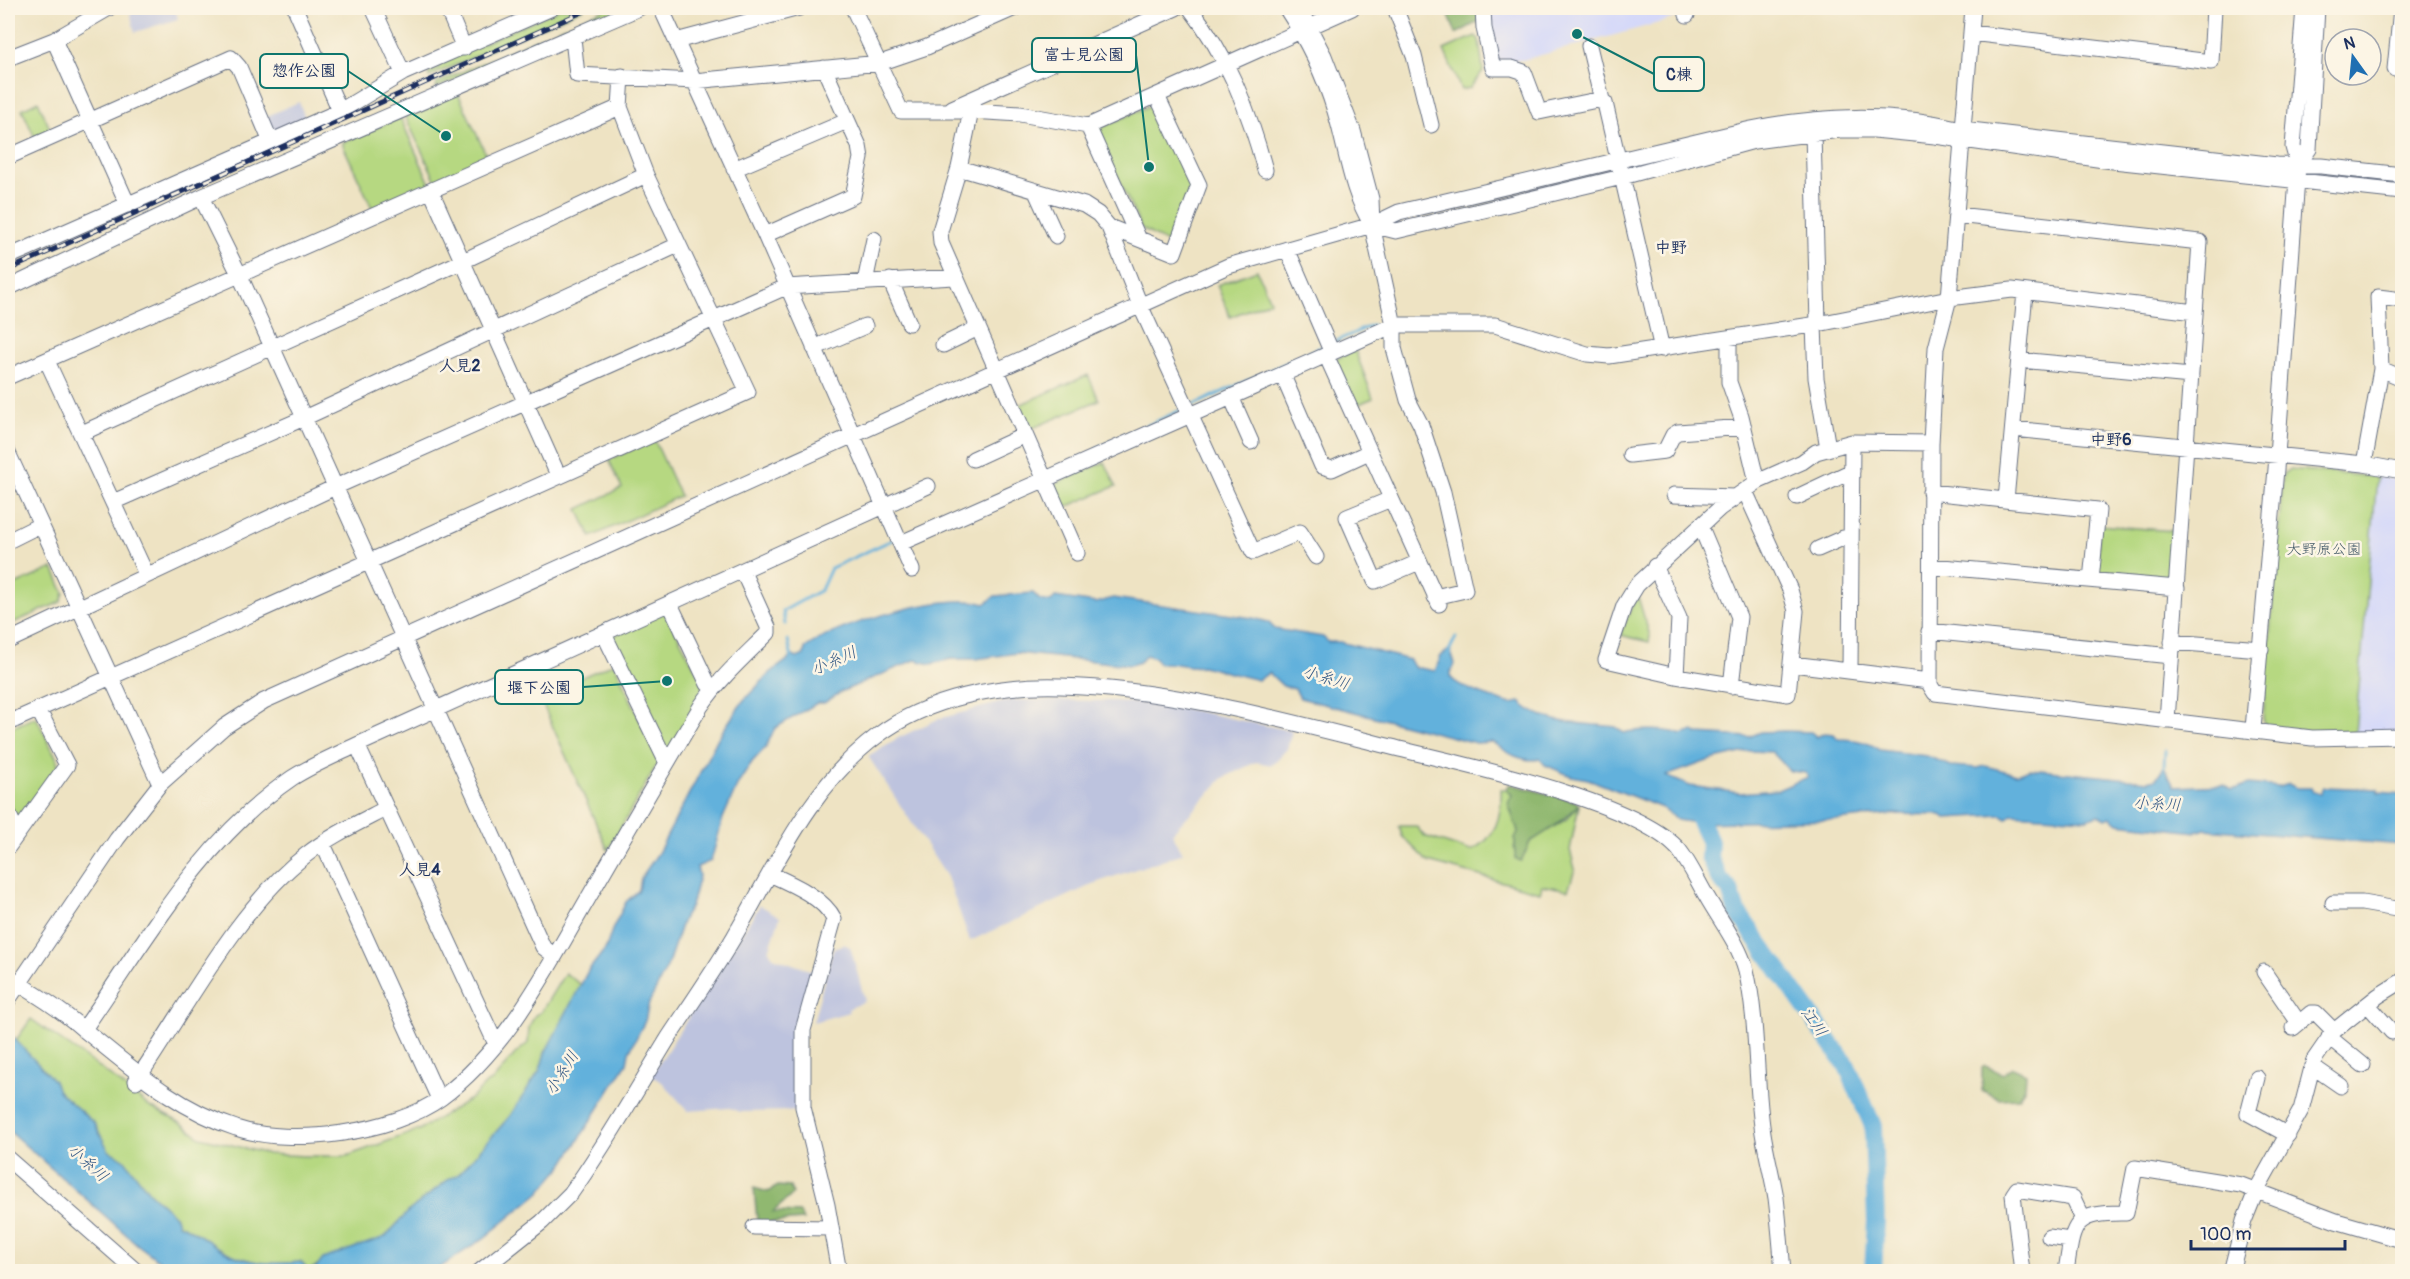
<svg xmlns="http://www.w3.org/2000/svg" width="2410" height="1279" font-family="Pangolin,'Klee One',sans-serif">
	<rect width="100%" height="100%" fill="#fcf5e5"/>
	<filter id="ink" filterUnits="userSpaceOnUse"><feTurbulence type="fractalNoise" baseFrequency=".0167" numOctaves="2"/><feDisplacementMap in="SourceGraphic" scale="12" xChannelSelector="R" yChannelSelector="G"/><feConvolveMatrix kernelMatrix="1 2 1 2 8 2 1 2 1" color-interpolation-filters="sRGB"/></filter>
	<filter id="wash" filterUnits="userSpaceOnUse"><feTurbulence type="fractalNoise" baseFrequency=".008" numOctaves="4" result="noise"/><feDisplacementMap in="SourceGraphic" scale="24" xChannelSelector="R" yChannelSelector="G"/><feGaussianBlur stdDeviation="1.35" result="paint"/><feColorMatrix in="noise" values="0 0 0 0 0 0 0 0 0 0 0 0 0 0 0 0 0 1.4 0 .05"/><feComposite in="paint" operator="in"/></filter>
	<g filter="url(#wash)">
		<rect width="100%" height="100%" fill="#eee3c3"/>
		<!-- built -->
		<path fill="#d4d8f9" d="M1488 8H1681L1682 12 1679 16 1662 22 1523 60H1496Z
			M2377 477 2402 480V734L2355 733Z"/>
		<!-- industrial -->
		<path fill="#bdc3de" d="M129 8H175L178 19 135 32Z
			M299 102 306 120 275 132 265 117Z
			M1010 700 1115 701 1172 706 1292 731 1287 749 1272 765 1256 762 1223 778 1172 833 1183 853 1098 882 970 941 947 877 868 756 898 738 938 719Z
			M760 905 780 917 769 951 773 957 815 972 800 1027 793 1036 796 1111 740 1112 730 1108 688 1111 662 1082 651 1076Z
			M844 944 850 947 852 953 865 1001 848 1009 849 1012 813 1022 833 949Z"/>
		<!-- green -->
		<path fill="#b6d881" stroke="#688470" stroke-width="1.5" d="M561 8H584L429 77 428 73 438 68 437 64Z
			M607 8H628L436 88 437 83Z
			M1475 36 1479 39 1483 71 1470 88 1461 90 1444 50Z
			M457 91 489 161 437 183 404 114Z
			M38 101 51 131 35 138 22 109Z
			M1151 105 1158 107 1193 184 1172 242 1168 244 1141 228 1096 130Z
			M400 117 431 186 374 212 342 143Z
			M1257 270 1270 301 1230 317 1217 285Z
			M1355 350 1373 398 1354 406 1336 359Z
			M1088 375 1099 400 1028 430 1017 406Z
			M654 439 680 496 591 537 578 509 622 488 609 460Z
			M1105 462 1116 486 1061 509 1052 485Z
			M2290 469 2377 477 2355 733 2312 734 2265 726 2263 718 2283 474Z
			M2099 525 2173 531 2170 579 2167 581 2097 575Z
			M53 568 64 593 61 602 8 625V588Z
			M1637 594 1650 636 1649 642 1620 635Z
			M665 611 706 689 668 752 612 639 613 635Z
			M614 663 659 761 608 850 539 696Z
			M36 717 57 759 58 768 21 820 15 818 8 802V729Z
			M1501 789H1506L1513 795 1518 833 1514 848 1525 853 1530 842 1568 818 1579 805 1570 850 1575 869 1568 890 1542 885 1540 892 1428 862 1402 836 1399 826H1416L1424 836 1471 851C1496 839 1502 816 1501 789Z
			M565 973 581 985 545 1053 540 1070 510 1116 459 1174 449 1179 410 1210 385 1237 308 1270 301 1262C272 1265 245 1264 219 1248 205 1239 194 1230 178 1224L176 1217 149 1192 124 1159 109 1151 94 1123 57 1091 16 1040 31 1019 104 1071 150 1107 181 1123 200 1137 268 1154 305 1156H347L419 1130 472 1098 487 1083 492 1081 515 1054 528 1043 529 1027 535 1015 541 1012Z"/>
		<!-- forest -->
		<path fill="#90b86f" stroke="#567466" stroke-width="1.5" d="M1446 8H1482L1480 21 1456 34Z
			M1510 784 1575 801 1579 805C1562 822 1551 829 1530 842L1521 861 1515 859V838L1518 832 1508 803 1512 795 1506 789Z
			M1985 1066 2003 1074 2013 1067 2026 1073 2025 1088 2018 1098 1999 1099 1982 1090V1068Z
			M778 1186 790 1187 793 1194 773 1212 800 1213 803 1220 762 1223 757 1220 754 1188 768 1192Z"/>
		<!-- water -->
		<path fill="#62b1dc" stroke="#3e709d" stroke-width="1.5" fill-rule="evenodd" d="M1033 593 1040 600 1051 602 1055 597 1096 603 1113 598 1253 618 1268 622 1275 629 1323 637 1328 642H1340L1410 660 1414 667 1435 671 1441 656 1450 649 1455 664C1454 670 1448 671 1450 676 1454 687 1499 700 1511 704L1520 702C1543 726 1586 723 1616 727L1624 733C1635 729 1672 729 1681 735L1694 731 1698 734 1749 737 1761 732 1784 731 1811 732 1817 737 1824 733 1834 734 1838 739C1853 739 1868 741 1880 750L1927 756 1951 766 1978 768 1985 766 2017 774 2030 769 2148 781 2156 779 2164 766 2174 787 2224 785 2232 790 2249 784 2279 787 2289 784 2296 788H2311L2313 792 2320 793 2323 787 2379 789V792L2402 794V845L2205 829 2197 832 2118 823 2111 817 2106 819 2099 815 2087 819 2012 814 2007 818 2002 815 1946 818 1942 815 1893 814 1836 820 1696 823 1677 820 1662 808 1588 779 1571 776 1545 765 1540 759C1522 763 1506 752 1492 742L1476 743 1300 698 1295 689 1283 686 1269 673 1258 680 1202 666C1187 669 1174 660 1159 664L1155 658 1146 655 1140 662 1130 665 1017 653 976 659H951L931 664 915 660 843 691 824 703H817L775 728 766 747 752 762 738 784 723 818 711 861 697 867 699 876 691 906 683 919 667 967 649 1003 645 1021 629 1052 627 1063 563 1165 539 1193 484 1238 435 1271H173L138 1245 8 1130V1032L54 1081 58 1091 94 1123 109 1151 124 1159 149 1192 176 1217 178 1224C194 1230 205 1239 219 1248 245 1264 271 1265 301 1262L308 1270 317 1267 323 1259 385 1237 410 1210 449 1179 459 1174 510 1116 540 1070 545 1053 588 971 606 948 612 930 626 902 639 890 641 878 658 853 718 738 743 701 770 673 793 656 797 658 804 655 805 648C838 624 946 591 985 604L995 596ZM1750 751 1772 752 1790 771 1806 773 1808 777 1778 790 1740 793 1690 786 1666 776 1710 760Z"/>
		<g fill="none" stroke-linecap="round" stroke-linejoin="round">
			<!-- stream -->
			<path stroke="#62b1dc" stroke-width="3" d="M1334 342 1372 325
				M1194 405 1321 347
				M1098 448 1181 410
				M785 624 783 611 821 590 831 568 892 540
				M788 640 792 659
				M1449 651 1456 637
				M2164 767 2165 751"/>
			<!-- river -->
			<path stroke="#62b1dc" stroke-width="18" d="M1687 804 1696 813 1710 842 1709 857 1719 878 1730 890 1736 910 1847 1066 1873 1126 1876 1222 1873 1272"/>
		</g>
	</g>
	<g filter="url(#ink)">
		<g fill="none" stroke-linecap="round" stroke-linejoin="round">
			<defs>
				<path id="minor" d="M295 8 340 111
					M373 8 403 73
					M447 8 464 48
					M661 8 765 235 912 570
					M853 8 901 111H971L1020 114 1088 126 1352 8
					M1190 8C1228 57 1249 110 1265 170
					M1286 8C1307 40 1324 75 1335 111 1347 150 1350 190 1372 225L1396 231 1622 177 1754 141 1840 130H1874L1935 136 2104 160 2402 192
					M1299 8 1324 56 1353 131 1371 199 1372 225 1394 325V348L1408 400 1421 425 1443 492 1465 590 1435 597
					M1395 8 1414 56 1431 125
					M1483 8 1484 28 1493 68H1512L1524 72 1539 112 1597 100 1605 103 1662 349
					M1686 8 1687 15
					M1973 8 1949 298 1936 348 1931 443 1930 685 1935 693 2312 738 2402 736
					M2401 8 2395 69 2402 70
					M1971 33 2211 62 2214 8
					M573 38 577 75 694 81 880 63 927 47 1015 8
					M54 40 128 205
					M676 41 799 8
					M1589 46 1602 100
					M8 58 54 40 109 8
					M952 108 1176 8
					M971 111 959 168 940 231 941 243 1077 553
					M1088 126 1138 237
					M1813 132 1818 324
					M8 157 231 58 239 67 271 142
					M2298 165 2309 149 2317 8
					M959 168 1084 205 1098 214 1109 227 1174 253 1199 185 1157 96
					M734 169 847 121
					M431 191 558 475
					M1036 192 1056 236
					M201 197 240 276 543 947 555 956
					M1957 215 2200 242 2167 721
					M1109 227 1140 305 1253 552 1300 532 1316 557
					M765 235 853 196 861 158 859 146 824 68
					M1287 249 1332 353
					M8 257 340 111 403 73 552 8
					M890 280 909 323
					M865 282 874 239
					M8 288 201 197 639 8
					M1814 325 1816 378 1828 448
					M1729 339V382L1741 416 1757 482
					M943 345 978 328
					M814 348 865 326
					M1326 355 1439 604
					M2019 360 2191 376
					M47 361 146 574
					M2381 369 2402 378
					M1283 376 1322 466 1332 469 1369 452
					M8 377 620 107
					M1232 399 1251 442
					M2013 429 2364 464 2402 471
					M82 433 463 261 646 175
					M8 453 160 784
					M1630 455 1665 451 1673 435 1678 432 1744 427
					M973 459 1025 435
					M2364 464 2381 369 2378 297 2402 300
					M1745 491 1790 590 1796 611 1788 694 1676 676 1606 660 1624 606 1637 585 1720 508 1757 482 1802 462 1816 452 1852 442 1931 443
					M1930 492 2098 510 2091 580
					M1674 495 1734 497
					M1797 497 1852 471
					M1391 499 1347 517 1375 581 1419 562
					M2006 500 2025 292
					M113 502 304 418 678 245
					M1700 525 1739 617 1731 686
					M8 541 40 525
					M901 543 1394 325H1495L1587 354 1609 356 1818 324 1949 298 2012 290 2195 312
					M1818 549 1843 538H1851
					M1655 566 1679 618 1676 676
					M1931 566 2177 588
					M670 604 708 684 713 689
					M1929 631 2171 656
					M604 634 667 763
					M8 641 335 487 786 287 954 277
					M2172 642 2261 649
					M1792 664 1929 681
					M1850 671 1852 442
					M8 723 748 392 646 175 620 107 622 76
					M2253 729 2276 469 2298 165 2293 147 2304 8
					M357 745 496 1044
					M8 813 17 832
					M323 844 439 1099
					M8 847 67 765 38 709
					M772 875C792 884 824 898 834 919L803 1030V1107L827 1205 839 1272
					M2333 903H2362L2402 910
					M2264 972 2299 1023
					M8 977C34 993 60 1009 83 1029 131 1067 176 1109 236 1128 291 1147 393 1133 441 1098 507 1049 546 971 586 902 624 836 662 771 701 706 720 678 744 657 768 633V627L743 572
					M8 1000 117 839 160 784 224 727 264 701 1228 266 1372 225 1399 212 1751 129C1822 115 1890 112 1962 129L2277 165 2321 166 2402 175
					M2368 1005 2392 1032
					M2293 1028 2311 1013H2316L2334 1031
					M84 1029C146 940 201 840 292 778 312 765 336 755 357 745L928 486
					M2329 1037 2363 1065
					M2312 1066 2341 1086
					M2257 1078 2248 1113 2288 1135
					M136 1081C185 1010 238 907 306 855 330 836 358 823 385 809
					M8 1159 137 1272
					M754 1227 831 1228
					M2049 1237 2070 1240
					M479 1272 542 1222 571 1193C607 1143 637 1089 669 1037 691 1004 714 971 734 937 775 867 811 785 877 736 927 698 1000 684 1061 686 1177 689 1293 723 1404 750 1469 766 1638 802 1679 850 1690 864 1698 882 1707 897 1720 920 1739 944 1746 970 1758 1021 1755 1075 1762 1126 1765 1150 1772 1174 1776 1198 1779 1222 1781 1247 1783 1272
					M2022 1272 2013 1195 2017 1189 2073 1198 2083 1219
					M2066 1272C2073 1224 2072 1212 2126 1213L2135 1168 2241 1185 2336 1221 2402 1240
					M2231 1272 2244 1221 2257 1189 2301 1110 2314 1060 2334 1031 2378 996 2402 981"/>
			</defs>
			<!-- minor casing -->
			<use href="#minor" stroke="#656e81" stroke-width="17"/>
			<!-- minor -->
			<use href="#minor" stroke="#fff" stroke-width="15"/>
			<defs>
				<path id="rail" d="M8 270 591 8"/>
			</defs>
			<!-- rail casing -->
			<use href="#rail" stroke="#1b2f5e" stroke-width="5"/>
			<!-- rail -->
			<use href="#rail" stroke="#fcf5e5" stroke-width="3" stroke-dasharray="9" stroke-linecap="butt"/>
		</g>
	</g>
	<g text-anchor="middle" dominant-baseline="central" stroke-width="5" stroke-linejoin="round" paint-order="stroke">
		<!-- park labels -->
		<g font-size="15" fill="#425967" stroke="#fcf5e5">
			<text x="2324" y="549">大野原公園</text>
		</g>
		<!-- neighbourhood labels -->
		<g font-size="16" font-weight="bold" fill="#1b2f5e" stroke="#fcf5e5">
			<text x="1671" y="248">中野</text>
			<text x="460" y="366">人見2</text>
			<text x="2111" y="440">中野6</text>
			<text x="420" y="870">人見4</text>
		</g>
		<!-- water labels -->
		<g font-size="16" font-style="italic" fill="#305684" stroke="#fcf5e5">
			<text transform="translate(834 661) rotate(-24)">小糸川</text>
			<text transform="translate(1326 678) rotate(17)">小糸川</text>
			<text transform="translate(2157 804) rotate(3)">小糸川</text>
			<text transform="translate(1814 1022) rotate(55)">江川</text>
			<text transform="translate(562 1073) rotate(-58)">小糸川</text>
			<text transform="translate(88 1163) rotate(42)">小糸川</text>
		</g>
	</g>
	<!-- callouts -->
	<path fill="none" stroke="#0f766e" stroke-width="2" d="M1149 167L1136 55M446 136L348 71M1577 34L1654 74M667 681L583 687"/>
	<g fill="#0f766e" stroke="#fcf5e5" stroke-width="2">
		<circle cx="1149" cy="167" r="6"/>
		<circle cx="446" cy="136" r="6"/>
		<circle cx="1577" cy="34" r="6"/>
		<circle cx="667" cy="681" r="6"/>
	</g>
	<g fill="#fcf5e5" stroke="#0f766e" stroke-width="2">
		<rect x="1032" y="38" width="104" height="34" rx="6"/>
		<rect x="260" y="54" width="88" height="34" rx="6"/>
		<rect x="1654" y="57" width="50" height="34" rx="6"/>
		<rect x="495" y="670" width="88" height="34" rx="6"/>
	</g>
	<g font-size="16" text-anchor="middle" font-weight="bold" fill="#1b2f5e">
		<text x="1084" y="60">富士見公園</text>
		<text x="304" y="76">惣作公園</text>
		<text x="1679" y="80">C棟</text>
		<text x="539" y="693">堰下公園</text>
	</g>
	<!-- margin -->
	<rect width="2410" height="1279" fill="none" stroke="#fcf5e5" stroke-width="30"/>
	<!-- north arrow -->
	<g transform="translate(2353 57) rotate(345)"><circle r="28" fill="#fcf5e5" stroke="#a2a6af" stroke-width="1.5"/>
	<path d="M0-4.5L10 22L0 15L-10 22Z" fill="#1f6fb2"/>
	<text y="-9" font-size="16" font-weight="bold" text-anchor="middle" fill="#1b2f5e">N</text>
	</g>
	<!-- scale -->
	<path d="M2191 1240v9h154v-9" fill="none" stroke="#1b2f5e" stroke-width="3"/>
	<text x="2200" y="1240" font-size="18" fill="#1b2f5e" stroke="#fcf5e5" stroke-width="4.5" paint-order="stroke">100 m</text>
</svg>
